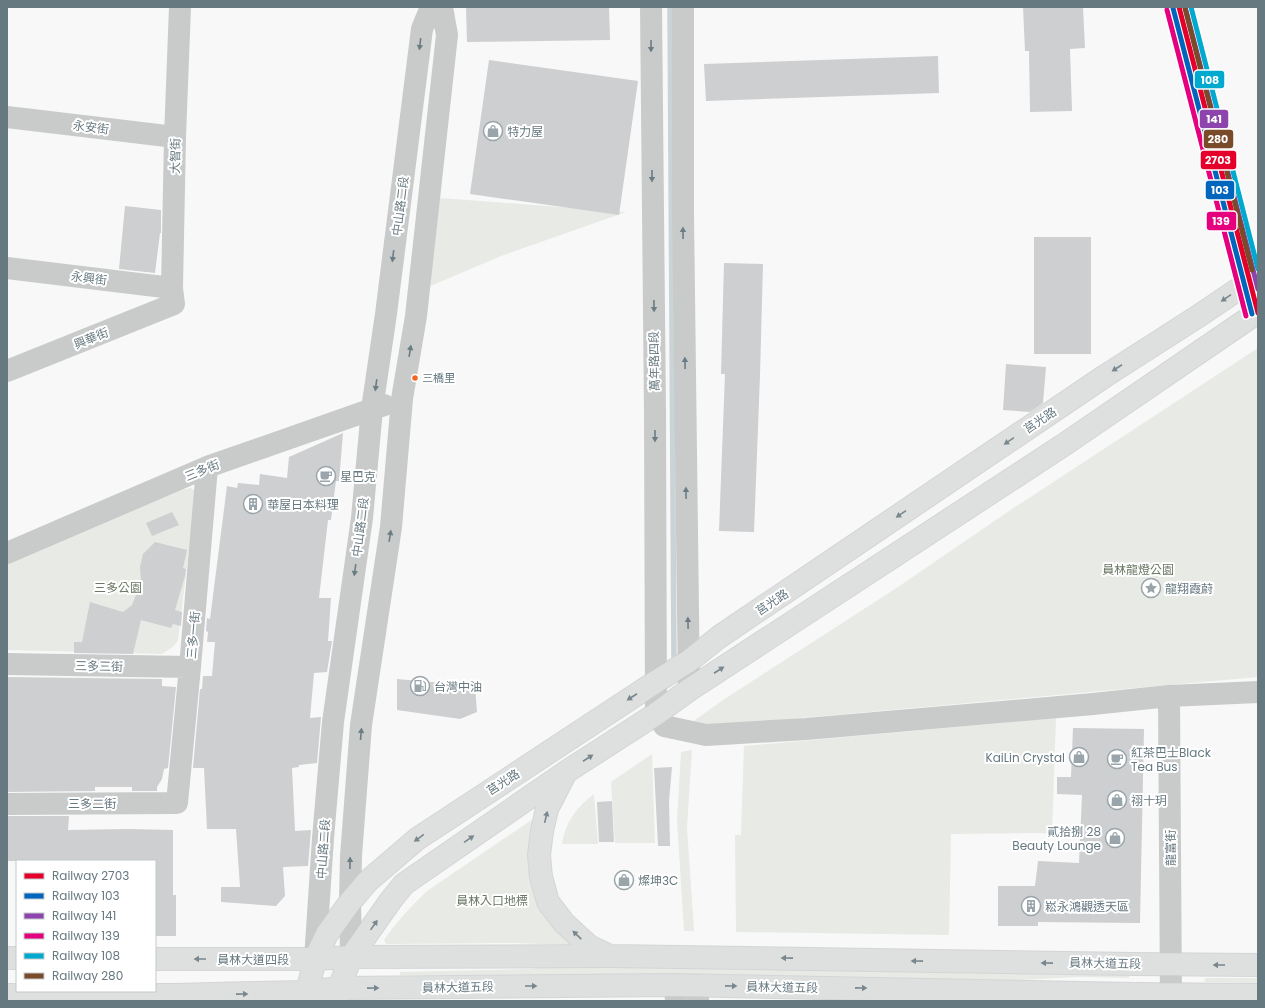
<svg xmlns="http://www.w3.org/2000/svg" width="1265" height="1008" font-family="Poppins,'Noto Sans TC',sans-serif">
	<rect width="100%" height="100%" fill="#f8f8f8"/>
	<!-- green -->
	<path fill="#e8eae5" d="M440 198 626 212 501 256 428 287Z
		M1258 348V677L689 728 695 720 723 700 895 589 1012 509Z
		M191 488 196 492 178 640 174 646 162 654 7 650V564L175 491Z
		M1056 718 1052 833 951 834 949 935 736 932 735 835H741L744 746Z
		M692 750 687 827 694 931H684L677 820 681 752Z
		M652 754 655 843H615L611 782Z
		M594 794 598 844H562C565 823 577 806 594 794Z
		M533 819 537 820 533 830 572 940 571 945 515 943 386 944 384 940C397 922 411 906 427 891Z
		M568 964 1130 973 1129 978 1078 977 1020 980 697 977 400 975V972L529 969Z
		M1206 978H1258V983L1206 982 1204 980Z"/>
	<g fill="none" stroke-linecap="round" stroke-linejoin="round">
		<!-- stream -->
		<path stroke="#cad4d6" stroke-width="5.5" d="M670 7 674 665"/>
	</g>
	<!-- building -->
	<path fill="#cdcfd0" d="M466 7H609L610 40 467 42Z
		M1023 7H1083L1085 48 1070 49 1072 111 1030 112 1029 51H1025Z
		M938 56 939 93 706 101 704 64Z
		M489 60 638 81 619 215 470 194Z
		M125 206 161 210V233H160L155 273 119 269Z
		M1034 237H1091V354H1034Z
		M724 263 763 264 760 375 754 532 719 531 725 374H721Z
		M1006 364 1046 367 1043 403 1030 412 1003 410Z
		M343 433 339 481H336L331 520H328L319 598H331L328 641H332L327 672 314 673 310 718 321 717 317 763 299 765V767L292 768 295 831 311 830 308 866 283 867 285 896 276 906 221 902V887H240L236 829H207L204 768H193L200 689H202L203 676H212L215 642H207L208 632 206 631 207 618 210 619 227 486 237 488 238 483 259 485 260 474 287 478 289 457Z
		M172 512 179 525 152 536 146 523Z
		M155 542 187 550 183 568 186 569 185 576 175 610 182 612 181 626 173 624 171 628 141 620 133 654 74 653V642H82L90 602 123 612 132 605 141 582 140 567 143 554Z
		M7 677 162 679V686L176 687 168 768 164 769 162 779 157 787V791H132V787H95V791L7 792Z
		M397 679 475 686 477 712 460 719 397 710Z
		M1073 728 1144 729 1140 923 1038 922V926H998V886H1035L1038 861 1079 863 1082 795 1057 794V777H1071Z
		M672 767 669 801 670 846H658L654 768Z
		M612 801 614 842H599L597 802Z
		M7 816H69L68 830 128 829 173 830V895H176V936H155V861H7Z"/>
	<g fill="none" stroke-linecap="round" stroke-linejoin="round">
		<defs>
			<path id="major" d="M565 774 547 809 542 831 539 855 541 877 548 902 564 923 589 946 608 955
				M7 958H17
				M155 959H315L351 957 609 956 1134 964 1258 965
				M7 995H175L252 993 306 992 339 988 675 985 1134 994 1258 995
				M305 1001 315 959 327 934 350 902 368 881 417 839 657 681 689 661 719 637 1105 376 1197 317 1258 276
				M337 1001 339 988 351 957 391 900 404 884 566 772 656 714 689 690 1065 444 1258 312"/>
		</defs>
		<!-- major casing -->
		<use href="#major" stroke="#d4d5d6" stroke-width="24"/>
		<!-- minor -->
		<path stroke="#c9cbcb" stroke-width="22" d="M651 7 655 413 656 714 664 726 706 735 806 729 1093 704 1169 696 1258 692
			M683 7V214L689 690
			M7 117 175 137
			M7 268 172 288
			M7 371 174 304 172 288 175 137 180 7
			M7 553 207 467 384 405
			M7 664 190 667
			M1169 696 1171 1001
			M7 804 177 803 190 667 207 467
			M351 957 350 902 351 856 361 725 391 527 402 399 416 316 447 35 442 7
			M315 959 323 838 333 722 362 518 372 409 386 314 422 29 431 7
			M675 985 676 1001
			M698 1001V985"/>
		<!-- major -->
		<use href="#major" stroke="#dedfdf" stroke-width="22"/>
		<defs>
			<path id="rail-1" d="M1179 7 1258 313"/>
			<path id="rail-2" d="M1173 8 1252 314"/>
			<path id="rail-3" d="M1185 7 1258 289"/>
			<path id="rail-4" d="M1167 10 1246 316"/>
			<path id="rail-5" d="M1191 7 1258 269"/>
			<path id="rail-6" d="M1185 8 1252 270"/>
		</defs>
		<!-- rail-1 casing -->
		<use href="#rail-1" stroke="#fff" stroke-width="8"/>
		<!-- rail-2 casing -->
		<use href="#rail-2" stroke="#fff" stroke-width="8"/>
		<!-- rail-3 casing -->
		<use href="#rail-3" stroke="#fff" stroke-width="8"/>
		<!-- rail-4 casing -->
		<use href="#rail-4" stroke="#fff" stroke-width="8"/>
		<!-- rail-5 casing -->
		<use href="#rail-5" stroke="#fff" stroke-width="8"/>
		<!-- rail-6 casing -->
		<use href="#rail-6" stroke="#fff" stroke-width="8"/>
		<!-- rail-1 -->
		<use href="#rail-1" stroke="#e4002b" stroke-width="5"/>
		<!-- rail-2 -->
		<use href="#rail-2" stroke="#0065bd" stroke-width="5"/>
		<!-- rail-3 -->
		<use href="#rail-3" stroke="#8e44ad" stroke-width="5"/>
		<!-- rail-4 -->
		<use href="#rail-4" stroke="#e5007d" stroke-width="5"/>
		<!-- rail-5 -->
		<use href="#rail-5" stroke="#00a9ce" stroke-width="5"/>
		<!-- rail-6 -->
		<use href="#rail-6" stroke="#7a4b2a" stroke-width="5"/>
	</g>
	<!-- one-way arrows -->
	<defs><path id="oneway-solid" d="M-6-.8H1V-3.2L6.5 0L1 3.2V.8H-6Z"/></defs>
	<g fill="#6b7c84">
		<use href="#oneway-solid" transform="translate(420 44) rotate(97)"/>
		<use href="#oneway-solid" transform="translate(651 46) rotate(90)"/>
		<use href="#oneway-solid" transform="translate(652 176) rotate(90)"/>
		<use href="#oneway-solid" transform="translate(683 233) rotate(-91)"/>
		<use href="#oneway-solid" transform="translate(393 256) rotate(97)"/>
		<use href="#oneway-solid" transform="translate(654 306) rotate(89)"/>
		<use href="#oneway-solid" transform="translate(410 351) rotate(-81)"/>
		<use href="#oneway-solid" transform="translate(685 363) rotate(-91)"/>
		<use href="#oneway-solid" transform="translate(376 385) rotate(98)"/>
		<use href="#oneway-solid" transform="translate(655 436) rotate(90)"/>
		<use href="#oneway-solid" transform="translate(686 493) rotate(-91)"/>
		<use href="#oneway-solid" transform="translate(390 536) rotate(-81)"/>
		<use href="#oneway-solid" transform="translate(355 570) rotate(98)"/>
		<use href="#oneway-solid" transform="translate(688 623) rotate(-91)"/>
		<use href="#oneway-solid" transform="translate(361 734) rotate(-85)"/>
		<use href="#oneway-solid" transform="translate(350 863) rotate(-89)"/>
	</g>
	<g fill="#78878e">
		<use href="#oneway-solid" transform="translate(1226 298) rotate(146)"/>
		<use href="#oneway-solid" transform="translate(1117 368) rotate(147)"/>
		<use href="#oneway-solid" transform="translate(1009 441) rotate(146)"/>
		<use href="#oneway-solid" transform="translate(901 514) rotate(146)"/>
		<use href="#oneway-solid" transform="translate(719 670) rotate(-33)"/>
		<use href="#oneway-solid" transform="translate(632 697) rotate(147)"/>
		<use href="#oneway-solid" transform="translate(588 758) rotate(-33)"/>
		<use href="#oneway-solid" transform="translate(546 817) rotate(-77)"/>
		<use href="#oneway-solid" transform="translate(419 838) rotate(144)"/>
		<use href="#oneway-solid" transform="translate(469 839) rotate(-35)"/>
		<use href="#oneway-solid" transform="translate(374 925) rotate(-55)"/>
		<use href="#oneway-solid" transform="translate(577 935) rotate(-136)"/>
		<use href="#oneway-solid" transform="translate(787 958) rotate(-179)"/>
		<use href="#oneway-solid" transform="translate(200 959) rotate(-180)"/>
		<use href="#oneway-solid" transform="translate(917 961) rotate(-179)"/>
		<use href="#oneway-solid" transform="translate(1047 963) rotate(-179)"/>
		<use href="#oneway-solid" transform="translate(1219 965) rotate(-180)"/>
		<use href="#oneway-solid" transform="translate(531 986)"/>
		<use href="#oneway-solid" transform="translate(731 986) rotate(1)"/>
		<use href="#oneway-solid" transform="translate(373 988) rotate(-1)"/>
		<use href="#oneway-solid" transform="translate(861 988) rotate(1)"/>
		<use href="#oneway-solid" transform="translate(242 994) rotate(-1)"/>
	</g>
	<!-- icons -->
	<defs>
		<symbol id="shop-ring" viewBox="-11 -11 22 22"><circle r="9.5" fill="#fff" stroke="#99a5aa" stroke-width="1.5"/><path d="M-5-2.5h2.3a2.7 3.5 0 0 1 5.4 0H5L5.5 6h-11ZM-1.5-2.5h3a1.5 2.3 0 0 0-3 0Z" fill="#99a5aa"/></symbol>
		<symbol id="cafe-ring" viewBox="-11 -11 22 22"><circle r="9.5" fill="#fff" stroke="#99a5aa" stroke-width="1.5"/><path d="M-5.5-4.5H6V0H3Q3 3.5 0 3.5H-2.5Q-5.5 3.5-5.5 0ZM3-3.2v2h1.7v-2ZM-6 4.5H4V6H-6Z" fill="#99a5aa"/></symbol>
		<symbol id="building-ring" viewBox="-11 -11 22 22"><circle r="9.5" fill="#fff" stroke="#99a5aa" stroke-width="1.5"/><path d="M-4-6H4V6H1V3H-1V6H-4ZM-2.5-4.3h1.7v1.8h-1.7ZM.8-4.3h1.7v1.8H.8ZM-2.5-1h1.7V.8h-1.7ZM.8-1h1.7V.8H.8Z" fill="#99a5aa"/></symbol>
		<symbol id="sight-ring" viewBox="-11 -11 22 22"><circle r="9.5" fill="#fff" stroke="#99a5aa" stroke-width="1.5"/><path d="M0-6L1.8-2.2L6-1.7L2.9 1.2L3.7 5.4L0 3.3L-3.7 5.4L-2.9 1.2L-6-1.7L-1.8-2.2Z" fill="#99a5aa"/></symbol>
		<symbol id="fuel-ring" viewBox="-11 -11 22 22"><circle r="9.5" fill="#fff" stroke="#99a5aa" stroke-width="1.5"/><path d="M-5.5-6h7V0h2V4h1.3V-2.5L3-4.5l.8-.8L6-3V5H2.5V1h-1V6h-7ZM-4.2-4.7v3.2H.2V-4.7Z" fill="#99a5aa"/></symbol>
	</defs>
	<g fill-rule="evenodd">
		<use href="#shop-ring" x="482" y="120" width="22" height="22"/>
		<use href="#cafe-ring" x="315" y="465" width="22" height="22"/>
		<use href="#building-ring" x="242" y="493" width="22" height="22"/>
		<use href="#sight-ring" x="1140" y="577" width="22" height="22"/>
		<use href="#fuel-ring" x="409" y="675" width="22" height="22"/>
		<use href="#shop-ring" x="1068" y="746" width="22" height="22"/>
		<use href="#cafe-ring" x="1106" y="748" width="22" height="22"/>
		<use href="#shop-ring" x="1106" y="789" width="22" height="22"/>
		<use href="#shop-ring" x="1104" y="827" width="22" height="22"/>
		<use href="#shop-ring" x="613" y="869" width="22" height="22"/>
		<use href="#building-ring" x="1020" y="895" width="22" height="22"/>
	</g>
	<!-- markers -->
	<circle fill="#f26522" stroke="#fff" stroke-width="1.5" cx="415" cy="378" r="3.5"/>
	<g text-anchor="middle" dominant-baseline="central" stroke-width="4" stroke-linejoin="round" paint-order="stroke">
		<!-- bus labels -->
		<g font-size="11" fill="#667880" stroke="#fff" text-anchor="start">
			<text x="422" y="378">三橋里</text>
		</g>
		<!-- street labels -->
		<g font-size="12" fill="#667880" stroke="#fff">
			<text transform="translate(91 127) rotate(7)">永安街</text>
			<text transform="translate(175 156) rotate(-89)">大智街</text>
			<text transform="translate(400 206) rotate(-83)">中山路二段</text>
			<text transform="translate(89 278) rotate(7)">永興街</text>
			<text transform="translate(91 338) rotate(-22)">興華街</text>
			<text transform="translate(654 361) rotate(-91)">萬年路四段</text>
			<text transform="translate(1040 420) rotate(-34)">莒光路</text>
			<text transform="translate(202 470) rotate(-22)">三多街</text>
			<text transform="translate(360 527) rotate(-83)">中山路二段</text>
			<text transform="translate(772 602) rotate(-34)">莒光路</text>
			<text transform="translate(193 635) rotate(-85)">三多一街</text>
			<text transform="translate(99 666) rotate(1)">三多三街</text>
			<text transform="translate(503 782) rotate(-33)">莒光路</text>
			<text x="92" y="803">三多二街</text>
			<text transform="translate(1170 848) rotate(-90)">龍富街</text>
			<text transform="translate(323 849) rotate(-86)">中山路二段</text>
			<text x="253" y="959">員林大道四段</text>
			<text transform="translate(1105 963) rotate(1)">員林大道五段</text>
			<text transform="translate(458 987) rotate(-1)">員林大道五段</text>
			<text transform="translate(782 987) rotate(1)">員林大道五段</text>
		</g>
		<!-- poi labels -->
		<g font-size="12" fill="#667880" stroke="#fff" text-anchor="start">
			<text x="507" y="131">特力屋</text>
			<text x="340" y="476">星巴克</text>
			<text x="267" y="504">華屋日本料理</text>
			<text x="1165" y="588">龍翔霞蔚</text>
			<text x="434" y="686">台灣中油</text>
			<text x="1131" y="752">紅茶巴士Black<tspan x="1131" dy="14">Tea Bus</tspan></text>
			<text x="1065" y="757" text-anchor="end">KaiLin Crystal</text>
			<text x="1131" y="800">祤十玥</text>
			<text x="1101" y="831" text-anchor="end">貳拾捌 28<tspan x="1101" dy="14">Beauty Lounge</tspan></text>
			<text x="638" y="880">燦坤3C</text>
			<text x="1045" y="906">崧永鴻觀透天區</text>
		</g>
		<!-- park labels -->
		<g font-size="12" fill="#6b7865" stroke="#fff">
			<text x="1138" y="569">員林龍燈公園</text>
			<text x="118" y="587">三多公園</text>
			<text x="492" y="900">員林入口地標</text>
		</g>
	</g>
	<g stroke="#fff" stroke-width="1.5">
		<rect x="1194" y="70" width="31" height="19" rx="4" fill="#00a9ce"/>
		<rect x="1199" y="109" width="30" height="20" rx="4" fill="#8e44ad"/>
		<rect x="1203" y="129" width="31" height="20" rx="4" fill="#7a4b2a"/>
		<rect x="1200" y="150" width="37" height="20" rx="4" fill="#e4002b"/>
		<rect x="1205" y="180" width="30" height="20" rx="4" fill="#0065bd"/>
		<rect x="1206" y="211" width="31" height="20" rx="4" fill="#e5007d"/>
	</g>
	<g font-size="11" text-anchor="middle" font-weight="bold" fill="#fff">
		<text x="1210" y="84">108</text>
		<text x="1214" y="123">141</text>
		<text x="1218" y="143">280</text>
		<text x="1218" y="164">2703</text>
		<text x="1220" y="194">103</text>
		<text x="1221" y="225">139</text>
	</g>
	<!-- border -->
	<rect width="1265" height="1008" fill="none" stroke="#667880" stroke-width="16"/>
	<!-- legend -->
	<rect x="16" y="860" width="140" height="132" fill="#ffffff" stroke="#c2c9cc"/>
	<rect x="24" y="873" width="20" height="6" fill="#e4002b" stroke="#c2c9cc"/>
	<text x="52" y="880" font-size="12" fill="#667880">Railway 2703</text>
	<rect x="24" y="893" width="20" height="6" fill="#0065bd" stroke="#c2c9cc"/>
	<text x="52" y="900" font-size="12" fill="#667880">Railway 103</text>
	<rect x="24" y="913" width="20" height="6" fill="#8e44ad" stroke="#c2c9cc"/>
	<text x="52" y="920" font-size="12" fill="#667880">Railway 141</text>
	<rect x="24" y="933" width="20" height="6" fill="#e5007d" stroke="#c2c9cc"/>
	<text x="52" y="940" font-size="12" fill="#667880">Railway 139</text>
	<rect x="24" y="953" width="20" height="6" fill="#00a9ce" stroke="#c2c9cc"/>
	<text x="52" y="960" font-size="12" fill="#667880">Railway 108</text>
	<rect x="24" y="973" width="20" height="6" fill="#7a4b2a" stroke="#c2c9cc"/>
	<text x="52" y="980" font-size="12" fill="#667880">Railway 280</text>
</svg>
